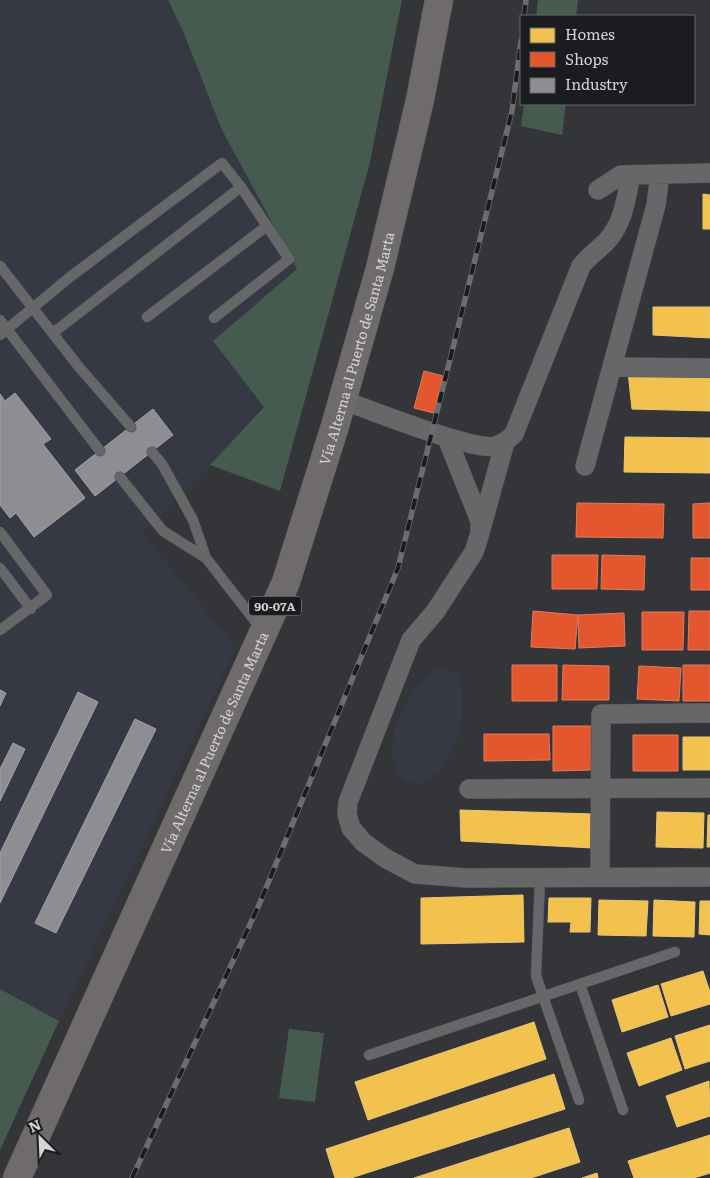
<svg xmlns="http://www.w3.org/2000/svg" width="710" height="1178" font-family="Literata,serif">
	<rect width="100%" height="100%" fill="#343538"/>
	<!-- built -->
	<path fill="#363943" d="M0 0H168L183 31 221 128 297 269 213 341 264 406 191 486 142 533 236 648 59 1021 0 989Z
		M436 668 453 672 461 679 463 714 456 744 438 773 419 784 404 780 398 772 391 754 395 728 407 701 414 688Z"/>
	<!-- green -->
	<path fill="#465b50" d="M168 0H402L370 162 280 491 210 465 264 407 213 341 297 269 221 128 183 31Z
		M538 0H578L576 16H536Z
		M524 104H566L562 135 521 126Z
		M0 989 59 1021 0 1150Z
		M289 1029 324 1033 315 1102 279 1098Z"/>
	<!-- homes -->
	<path fill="#f2c14e" stroke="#e8c777" d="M703 194 710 195V229H703Z
		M653 307H710V338L653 335Z
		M628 372 710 374V411L632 409Z
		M625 437 710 438V473L624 472Z
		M683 737H710V770H683Z
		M460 810 594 814 593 848 461 841Z
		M657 812 704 813 703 848 656 847Z
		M708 815H710V847H707Z
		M523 895 524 942 421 944V898Z
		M549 898H591L590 932H570L571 922H548Z
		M599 900 648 901 646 936 598 935Z
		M654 900 695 902 694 937 653 936Z
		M700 901H710V935L699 934Z
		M703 971 710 992V1004L671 1016 661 984Z
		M658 985 668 1017 622 1032 612 1000Z
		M534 1022 546 1059 368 1120 355 1082Z
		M710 1025V1061L685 1069 675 1036Z
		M671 1038 682 1070 639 1086 627 1053Z
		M554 1074 565 1109 351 1178H335L326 1149Z
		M709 1081 710 1116 677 1127 666 1096Z
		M569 1128 580 1162 531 1178H414Z
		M710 1135V1173L694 1178H634L628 1161Z
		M597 1173 598 1178H582Z"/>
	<!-- shops -->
	<path fill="#e4572e" stroke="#df7c61" d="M424 371 443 376 434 413 414 408Z
		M577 503 664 504 663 538 576 537Z
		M710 503V538H693V504Z
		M552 555H598L597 589H552Z
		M602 555 645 556 644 590 601 589Z
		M691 558H710V590H691Z
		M533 611 578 615 575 649 531 647Z
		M689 611H710V650H688Z
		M642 612H684L683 650H642Z
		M624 613 625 646 579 648 578 615Z
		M512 665H557V701H512Z
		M563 665 609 666V700H562Z
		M683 665H710V701H683Z
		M639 666 681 668 679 701 637 699Z
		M553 726H592V770L553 771Z
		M484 734H549L550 760 484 761Z
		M633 735H678V771H633Z"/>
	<!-- industry -->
	<path fill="#8d8d92" stroke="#a2a2a7" d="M15 393 51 439 43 444 85 498 34 537 16 513 10 518 0 505V394L5 401Z
		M153 409 173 435 95 496 75 470Z
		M0 690 6 693 0 706Z
		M78 692 98 702 0 903V853Z
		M135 719 156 729 56 933 35 923Z
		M13 743 25 749 0 801V769Z"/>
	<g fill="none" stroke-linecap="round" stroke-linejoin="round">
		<defs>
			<path id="lane" d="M0 266 79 367 131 427
				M147 317 267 226
				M0 320 100 451
				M53 333 241 187
				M0 335 70 277 222 163 241 187 289 259 214 318
				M152 452 162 464 193 520 206 558 262 630
				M120 477 163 531 206 558
				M0 532 47 595 0 630
				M0 568 31 609
				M540 878 536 976 579 1100
				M580 984 623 1110
				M369 1055 675 952"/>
			<path id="street" d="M598 190 621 175 710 173
				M612 367 710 368
				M342 400C368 409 474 452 495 446 503 444 509 439 514 434L581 266C589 256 598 250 607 241 624 222 626 198 631 175
				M447 438 480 521V533L474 552 435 612 411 640 348 802 347 814 351 828 363 842 385 858 415 874 467 878 710 877
				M585 466 656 205 660 174
				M481 529 505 442
				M469 789 710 788
				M600 877 601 714 710 713"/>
			<g id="primary">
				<path id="s1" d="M17 1178 286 582 335 426 380 268 420 100 439 0"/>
			</g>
		</defs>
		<!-- lane casing -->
		<use href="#lane" stroke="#505154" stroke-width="11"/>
		<!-- street casing -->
		<use href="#street" stroke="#505154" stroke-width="20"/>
		<!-- primary casing -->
		<use href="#primary" stroke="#505154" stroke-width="29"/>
		<!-- lane -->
		<use href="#lane" stroke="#666769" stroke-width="10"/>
		<!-- street -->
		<use href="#street" stroke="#666769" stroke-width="19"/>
		<!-- primary -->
		<use href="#primary" stroke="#706b6b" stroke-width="28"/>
		<defs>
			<path id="rail" d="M524 16 526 0
				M132 1178 259 905 398 568 512 111 521 41"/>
		</defs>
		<!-- rail casing -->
		<use href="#rail" stroke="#6d6d6f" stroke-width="5.5"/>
		<!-- rail -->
		<use href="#rail" stroke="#1b1c1f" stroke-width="4" stroke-dasharray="11" stroke-linecap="butt"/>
	</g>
	<g text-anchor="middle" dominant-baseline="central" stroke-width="5" stroke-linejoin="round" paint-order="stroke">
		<!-- shield labels -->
		<rect fill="#1b1c1f" stroke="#9b9da0" stroke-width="1" x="249" y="596.5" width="52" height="19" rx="4"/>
		<g font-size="12" font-weight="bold" fill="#d2d4d7">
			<text x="275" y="606">90-07A</text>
		</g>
		<!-- street labels -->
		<g font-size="14" fill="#d2d4d7" stroke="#1b1c1f">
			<text stroke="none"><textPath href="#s1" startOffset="898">Vía Alterna al Puerto de Santa Marta</textPath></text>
			<text stroke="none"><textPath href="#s1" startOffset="478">Vía Alterna al Puerto de Santa Marta</textPath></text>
		</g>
	</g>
	<!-- legend -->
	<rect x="520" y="15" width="175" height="90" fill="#1b1c1f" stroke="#646669"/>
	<rect x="530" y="28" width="25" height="15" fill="#f2c14e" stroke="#646669"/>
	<text x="565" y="40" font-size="15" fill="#d2d4d7">Homes</text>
	<rect x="530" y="52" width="25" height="15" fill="#e4572e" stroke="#646669"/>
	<text x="565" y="65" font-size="15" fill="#d2d4d7">Shops</text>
	<rect x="530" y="78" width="25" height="15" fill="#8d8d92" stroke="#646669"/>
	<text x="565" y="90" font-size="15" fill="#d2d4d7">Industry</text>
	<!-- north arrow -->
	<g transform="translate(40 1138) rotate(336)" stroke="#1b1c1f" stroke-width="4" paint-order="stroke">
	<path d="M0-4L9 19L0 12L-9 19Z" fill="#d2d4d7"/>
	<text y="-8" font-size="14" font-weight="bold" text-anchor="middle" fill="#d2d4d7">N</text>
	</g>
</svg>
